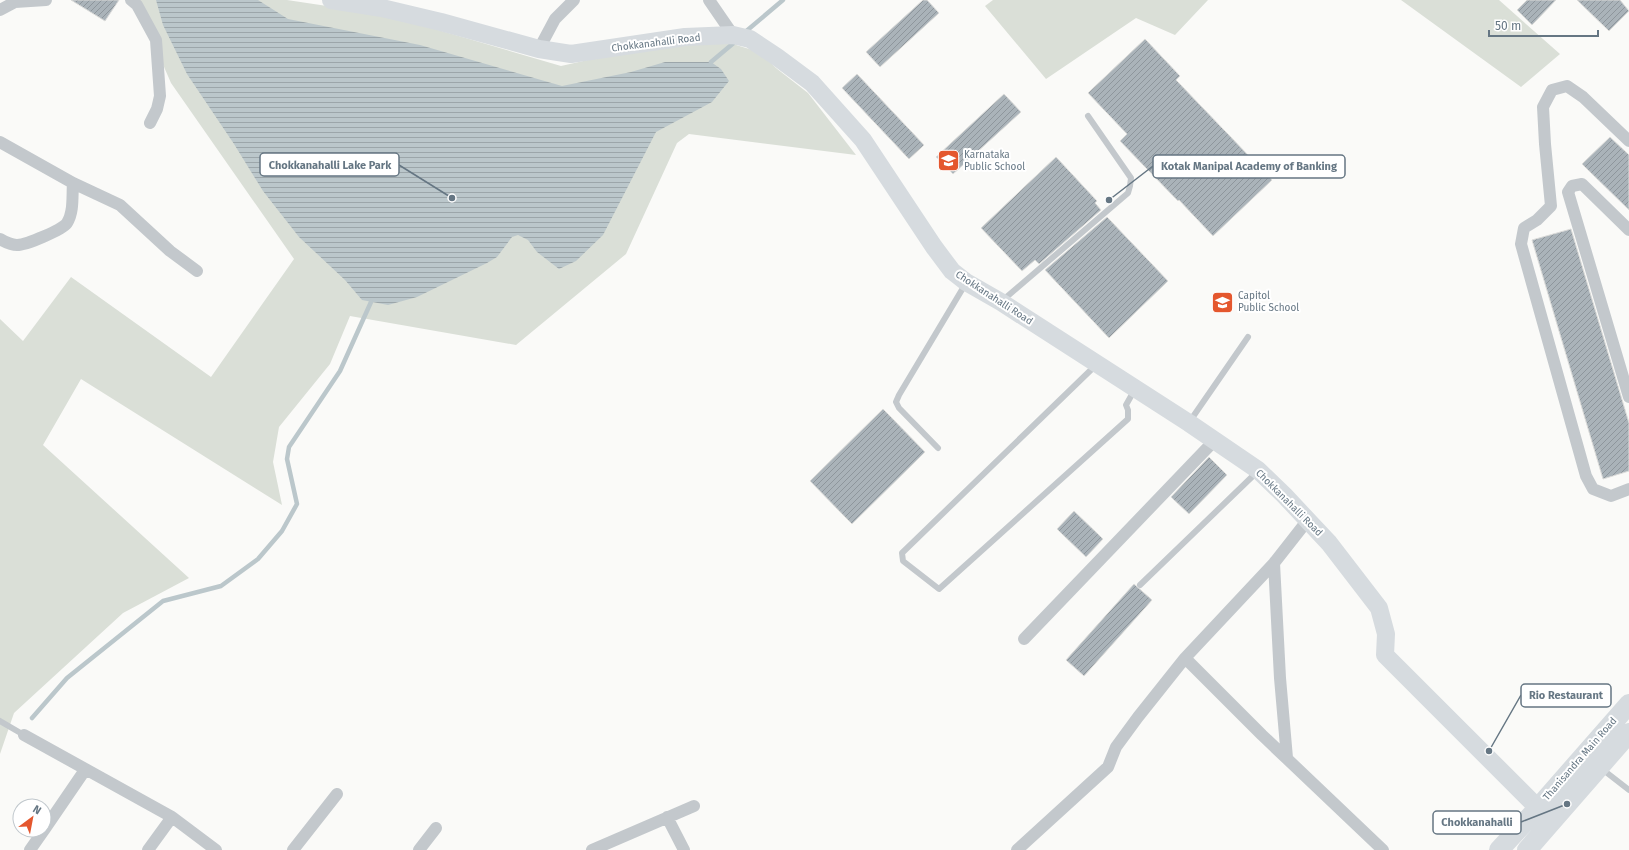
<svg xmlns="http://www.w3.org/2000/svg" width="1629" height="850" font-family="'Fira Sans',sans-serif">
	<defs>
		<pattern id="water-rules" width="6" height="5" patternUnits="userSpaceOnUse"><rect width="6" height="5" fill="#bbc7cb"/><path d="M0 2.5h6" fill="none" stroke="#9ca6aa"/></pattern>
		<pattern id="building-hatch" width="6" height="6" patternUnits="userSpaceOnUse"><rect width="6" height="6" fill="#aab3b9"/><path d="M-1 1l2-2M0 6l6-6M5 7l2-2" fill="none" stroke="#8e969c"/></pattern>
	</defs>
	<rect width="100%" height="100%" fill="#fafaf8"/>
	<!-- green -->
	<path fill="#dadfd7" d="M135 0H287L387 15 561 66 646 47 723 41 759 52 776 68 808 93 856 155 689 134 677 143 626 254 516 345 350 316 330 364 279 427 273 462 282 505 81 379 43 445 189 578 123 613 14 713 0 754V319L23 341 71 277 211 377 294 259 171 83Z
		M993 0H1208L1175 35 1136 18 1046 79 985 6Z
		M1401 0H1499L1560 54 1521 87Z"/>
	<!-- water -->
	<path fill="url(#water-rules)" d="M156 0H258L288 19 420 45 562 86 631 72 665 62H711L721 69 729 81 712 102 656 132 603 235 576 261 559 269 537 252 528 240 518 235 512 237 497 257 487 263 417 297 388 305 362 300 345 280 299 237 263 191 234 144 187 74 163 25Z"/>
	<g fill="none" stroke-linecap="round" stroke-linejoin="round">
		<!-- stream -->
		<path stroke="#bbc7cb" stroke-width="4.5" d="M744 33 783 0
			M711 62 736 41
			M32 718 67 678 163 601 221 586 258 559 282 531 297 504 287 459 289 447 340 371 371 302"/>
	</g>
	<!-- building -->
	<path fill="url(#building-hatch)" stroke="#dcdcda" d="M71 0H119L105 21Z
		M923 0H927L939 13 880 67 866 52Z
		M1527 0H1556L1532 25 1517 10Z
		M1577 0H1620L1629 11 1609 31Z
		M1145 39 1180 76 1176 80 1272 180 1213 236 1179 200 1178 201 1120 141 1127 134 1088 93Z
		M857 74 924 145 909 159 842 88Z
		M1004 94 1021 112 953 174 936 157Z
		M1610 137 1629 155V210L1582 164Z
		M1056 157 1097 201 1095 203 1101 210 1039 264 1035 260 1022 271 981 228Z
		M1107 217 1168 281 1109 338 1045 270Z
		M1571 229 1629 423V471L1603 479 1532 240Z
		M883 409 925 452 852 524 810 481Z
		M1209 457 1227 475 1189 514 1171 497Z
		M1074 511 1103 539 1086 557 1057 529Z
		M1134 584 1152 600 1084 676 1066 660Z"/>
	<g fill="none" stroke-linecap="round" stroke-linejoin="round">
		<!-- lane -->
		<path stroke="#c3c8cc" stroke-width="6" d="M1003 300 1128 193 1130 186 1131 178 1088 116
			M1096 365 902 553 903 561 939 589 1128 419V410L1126 405 1135 389
			M1190 421 1248 337
			M938 448 899 408 896 402 899 395 966 283
			M1140 585 1257 472
			M0 721 24 735
			M1602 769 1629 790"/>
		<!-- street -->
		<path stroke="#c3c8cc" stroke-width="12" d="M131 0 137 5 156 40 160 96 157 109 150 123
			M709 0 733 35
			M0 10 15 2 46 0
			M539 49 555 19 574 0
			M1629 141 1583 97 1567 86 1552 90 1543 107 1545 144 1551 206 1537 220 1524 228 1521 244 1586 476 1593 489 1611 496 1629 489
			M0 142 73 183 120 205 170 251 197 271
			M1629 230 1582 184 1572 186 1568 192 1629 397
			M0 239C5 242 11 245 17 245 26 245 62 230 67 223 74 212 72 196 73 183
			M1274 563 1280 678 1287 758
			M1024 639 1215 440
			M1185 658 1262 735 1383 850
			M24 735 172 817
			M667 817 684 850
			M44 830 85 770
			M30 850 44 830
			M148 850 172 817 216 850
			M293 850 337 794
			M419 850 436 828
			M592 850 694 806
			M1017 850 1108 767 1116 747 1138 717 1185 658 1274 563 1307 521"/>
		<!-- secondary -->
		<path stroke="#d6dbdf" stroke-width="18" d="M331 0 382 8 441 22 539 49 571 54 685 37 733 35 750 39 777 57 812 83 863 140 934 247 952 271 966 282 1001 302 1189 423 1258 470 1284 495 1329 543 1379 608 1386 634 1385 655 1548 818"/>
		<!-- primary -->
		<path stroke="#d6dbdf" stroke-width="20" d="M1499 850 1537 809 1629 704
			M1527 850 1629 733"/>
	</g>
	<!-- icons -->
	<defs>
		<symbol id="school-square" viewBox="-11 -11 22 22"><rect x="-9" y="-9" width="18" height="18" rx="4" fill="#e4572e" stroke="#fff"/><path d="M0-5L7-2L0 1L-7-2ZM-4 1L0 2.5L4 1V4Q0 6-4 4Z" fill="#fff"/></symbol>
	</defs>
	<g fill-rule="evenodd">
		<use href="#school-square" x="936" y="148" width="25" height="25"/>
		<use href="#school-square" x="1210" y="290" width="25" height="25"/>
	</g>
	<g text-anchor="middle" dominant-baseline="central" stroke-width="4" stroke-linejoin="round" paint-order="stroke">
		<!-- street labels -->
		<g font-size="10" fill="#657683" stroke="#fff">
			<text transform="translate(656 43) rotate(-7)">Chokkanahalli Road</text>
			<text transform="translate(994 298) rotate(33)">Chokkanahalli Road</text>
			<text transform="translate(1289 503) rotate(45)">Chokkanahalli Road</text>
			<text transform="translate(1580 759) rotate(-49)">Thanisandra Main Road</text>
		</g>
		<!-- poi labels -->
		<g font-size="10" fill="#657683" stroke="#fff" text-anchor="start">
			<text x="964" y="155">Karnataka<tspan x="964" dy="12">Public School</tspan></text>
			<text x="1238" y="296">Capitol<tspan x="1238" dy="12">Public School</tspan></text>
		</g>
	</g>
	<!-- callouts -->
	<path fill="none" stroke="#657683" stroke-width="1.5" d="M452 198L399 165M1109 200L1153 166M1489 751L1521 695M1567 804L1521 822"/>
	<g fill="#657683" stroke="#fff" stroke-width="1.5">
		<circle cx="452" cy="198" r="4"/>
		<circle cx="1109" cy="200" r="4"/>
		<circle cx="1489" cy="751" r="4"/>
		<circle cx="1567" cy="804" r="4"/>
	</g>
	<g fill="#fff" stroke="#657683" stroke-width="1.5">
		<rect x="260" y="153" width="139" height="23" rx="4"/>
		<rect x="1153" y="155" width="192" height="23" rx="4"/>
		<rect x="1521" y="684" width="90" height="23" rx="4"/>
		<rect x="1433" y="811" width="88" height="23" rx="4"/>
	</g>
	<g font-size="11" text-anchor="middle" font-weight="bold" fill="#657683">
		<text x="330" y="169">Chokkanahalli Lake Park</text>
		<text x="1249" y="170">Kotak Manipal Academy of Banking</text>
		<text x="1566" y="699">Rio Restaurant</text>
		<text x="1477" y="826">Chokkanahalli</text>
	</g>
	<!-- north arrow -->
	<g transform="translate(32 818) rotate(32)"><circle r="19" fill="#ffffff" stroke="#c1c8cd"/>
	<path d="M0-3L7 15L0 10L-7 15Z" fill="#e4572e"/>
	<text y="-6" font-size="11" font-weight="bold" text-anchor="middle" fill="#657683">N</text>
	</g>
	<!-- scale -->
	<path d="M1489 30v6h109v-6" fill="none" stroke="#657683" stroke-width="2"/>
	<text x="1495" y="30" font-size="12" fill="#657683" stroke="#ffffff" stroke-width="3" paint-order="stroke">50 m</text>
</svg>
